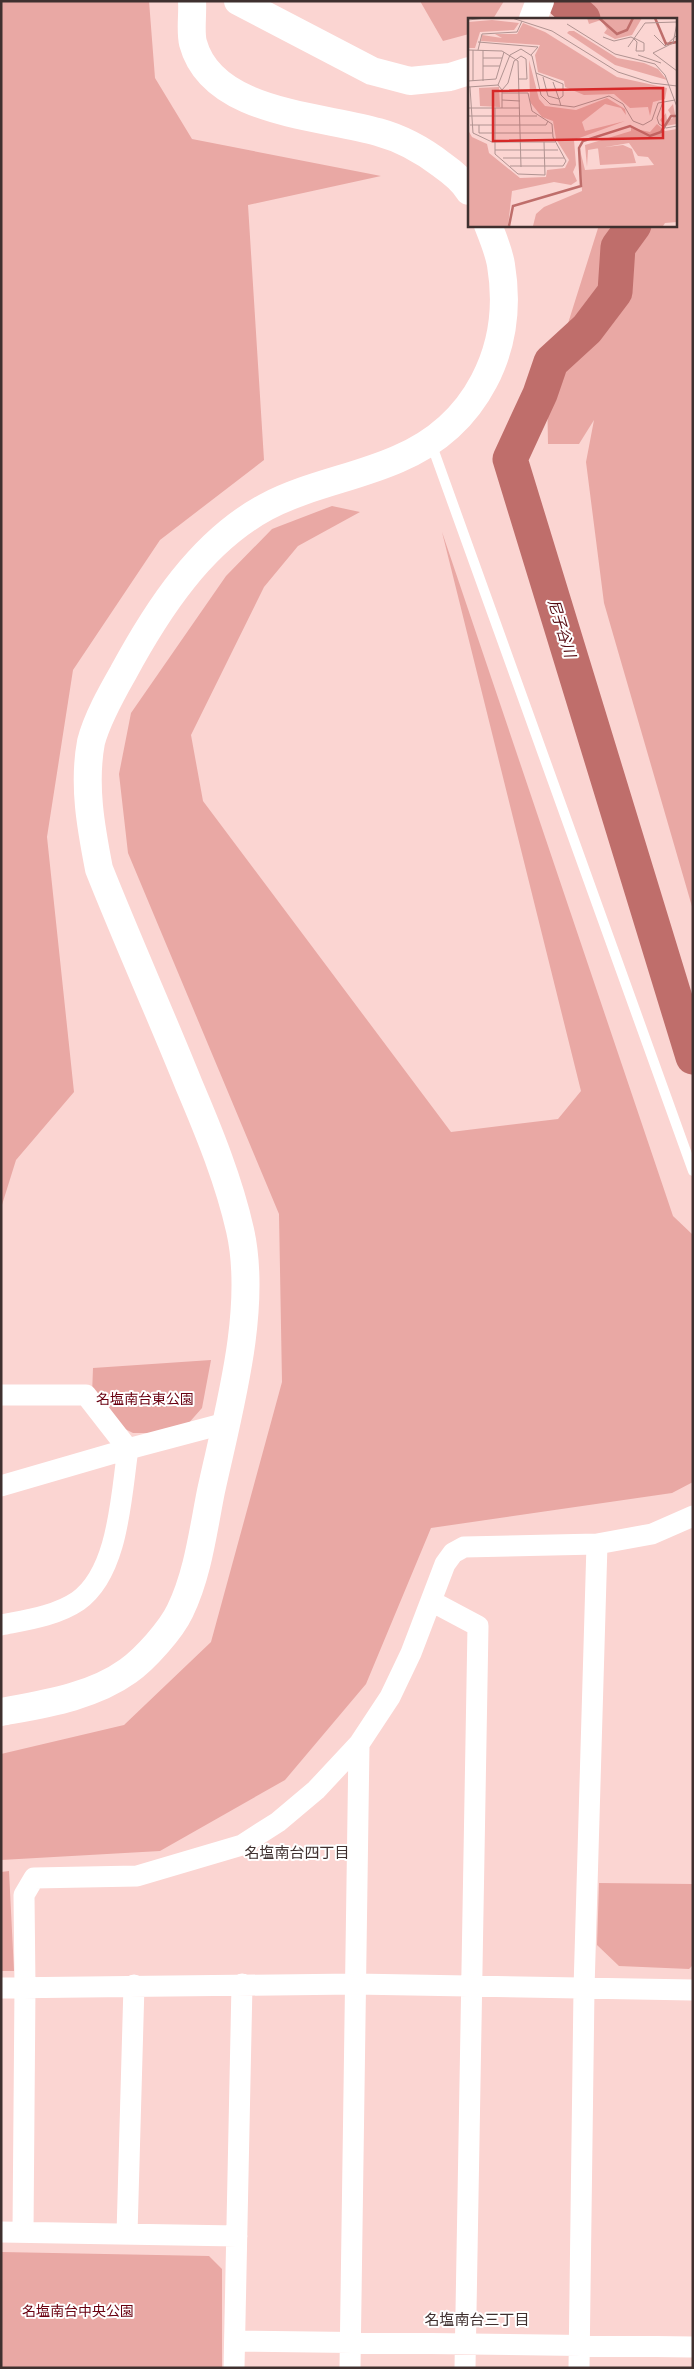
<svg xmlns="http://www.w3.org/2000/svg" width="694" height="2369" font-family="'Space Grotesk','Noto Sans JP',sans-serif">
	<rect width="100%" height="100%" fill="#fbd5d2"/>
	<!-- green -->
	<path fill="#e9a8a4" d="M1 1H149L155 78 192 139 381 176 248 205 264 460 160 540 73 670 47 837 74 1092 16 1160 1 1208Z
		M420 1H504L493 19H469V34L443 41Z
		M575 1H693V910L604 603 586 462 594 420 579 444H548L547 390 599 225H675V19H559Z
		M332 506 360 512 298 546 264 587 191 735 203 801 451 1132 558 1119 581 1091 442 532 673 1216 693 1235V1482L672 1493 431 1528 366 1684 285 1780 160 1851 1 1860V1754L124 1725 211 1642 282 1382 279 1214 128 853 119 774 131 713 226 576 272 529Z
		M211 1360 202 1408 187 1425 153 1433H133L125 1429 92 1395 93 1368Z
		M9 1871 14 1971H1V1872Z
		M599 1883 693 1884V1965L689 1969 619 1966 597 1945Z
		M1 2252 209 2256 222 2269V2368H1Z"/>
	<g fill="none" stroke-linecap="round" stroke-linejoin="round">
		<!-- river -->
		<path stroke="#bf6e6b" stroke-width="35" d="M563 1 583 19
			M634 225 618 247 615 292 587 329 551 362 540 394 510 459 693 1057"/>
		<!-- lane -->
		<path stroke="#fff" stroke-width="10" d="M431 443 693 1171"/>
		<!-- street -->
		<path stroke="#fff" stroke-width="21" d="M1 1395H86L128 1449 226 1423
			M1 1486 128 1449C121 1495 119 1572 78 1601 56 1616 26 1620 1 1625
			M431 1601 478 1626 465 2368
			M1 1988 355 1984 693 1990
			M1 2232 237 2236
			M23 2232 25 1987 24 1895 34 1878 137 1876 242 1845 278 1822 316 1790 359 1744 390 1697 411 1653 445 1564 453 1553 464 1547 597 1544 652 1534 693 1516
			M127 2234 134 1985
			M235 2341 693 2347
			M234 2368 242 1984
			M350 2368 359 1744
			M579 2368 584 1989 597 1544"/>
		<!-- secondary -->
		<path stroke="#fff" stroke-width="28" d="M192 1C193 14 190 31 193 43 212 114 320 115 378 132 400 138 424 151 442 165 452 172 463 181 469 191
			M1 1712C44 1704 92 1697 128 1671 145 1659 171 1630 180 1611 198 1574 203 1531 211 1491 228 1413 258 1309 240 1230 229 1181 209 1132 189 1085 160 1013 128 942 99 869 91 828 83 785 91 742 97 719 111 694 123 673 157 610 201 542 266 507 307 485 355 478 398 459 476 426 515 349 501 265 499 252 493 238 488 225"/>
		<!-- highway -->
		<path stroke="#fff" stroke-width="28" d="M238 1 372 71 410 81 450 77 469 71
			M533 19 540 1"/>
	</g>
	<g text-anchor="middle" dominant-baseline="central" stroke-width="4" stroke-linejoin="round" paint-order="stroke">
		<!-- park labels -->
		<g font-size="14" fill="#690010" stroke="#fff">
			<text x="145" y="1399">名塩南台東公園</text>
			<text x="78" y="2311">名塩南台中央公園</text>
		</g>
		<!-- water labels -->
		<g font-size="15" font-style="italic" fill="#560a11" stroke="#fff">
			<text transform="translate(562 628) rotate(73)">尼子谷川</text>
		</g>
		<!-- neighbourhood labels -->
		<g font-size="15" fill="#3f302f" stroke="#fff">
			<text x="297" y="1852">名塩南台四丁目</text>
			<text x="477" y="2319">名塩南台三丁目</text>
		</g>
	</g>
	<!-- overview -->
	<g transform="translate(468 18)">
		<rect width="209" height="209" fill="#fbd5d2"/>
		<path d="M119 0H174L164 17 147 21 136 15 139 11 133 2 121 6ZM24 2 51 5 46 12 12 14 7 30H0V4ZM55 5 77 14 149 59 199 70 197 81 185 84 182 98 180 89 162 90 146 76 116 77 97 69 96 63 70 54 67 37 72 27 13 23 14 17 34 20 27 16H49ZM101 13H106L149 40 176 45 190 51 199 62 147 47 99 15ZM61 42 71 81 77 88 108 92 139 80 157 91 158 97 153 90 137 86 114 104 117 113 157 103 106 122 108 147 105 154 109 163 103 167 86 164 44 173 40 208H0V112L4 119 19 126 21 135 52 160 78 159 79 152 97 150 101 142 88 121 85 103 74 99 62 84ZM31 69 32 89 12 88 11 70ZM205 86 209 106 197 108 192 102 198 95 199 102 205 100 200 92ZM189 106 197 113 209 111V204L197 205 195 208H65L68 196 76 189 114 173 112 132 117 152 186 147 180 139 170 138 161 125 120 132 119 149 117 127 163 113V110L182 114ZM155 127 164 131 168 145 132 147 130 130Z" fill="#e9a8a4"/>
		<path fill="none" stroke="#bf6e6b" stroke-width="2.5" d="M131 0 149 16 159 12 165 0M187 0 198 26 209 24M41 208 45 188 113 168 111 130 115 123 162 108 182 118 193 114 203 98H209"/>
		<path fill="none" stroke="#b09391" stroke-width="1" d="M44 0 84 13 150 54 184 65 209 68M0 2 18 0M209 5 205 25 185 35 209 53M99 6 147 36 187 46 197 57 209 89M186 17 197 28 208 18M135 19 146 23 163 19 165 20 168 21 176 25V33H168L169 24 165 20M10 24 70 29 63 37M160 29 177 5 209 4M0 32 34 33 50 43 53 149M5 32V63M10 32 14 16 49 14 54 3M15 32V63M170 37 193 45M15 40H34M15 48H32M68 55 95 66V78L91 81 93 88M75 59 80 78 91 81 85 64M0 63 28 61 36 34M30 67 34 72V90M0 69 30 67 42 37 53 31 64 38 73 77 82 86 106 89 141 78 155 86 165 103 175 107 184 102 190 85 207 82M2 69 5 115 24 124H87M34 72 40 65 46 43 53 38 58 41 59 61H51M34 75H60L64 93 84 106 85 119 98 143 95 148H42M34 82 52 83M195 84 189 100 191 106 198 110 209 108M1 90H52M27 90V136L50 156 77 157 76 124M0 98H69M2 107H78L80 103M11 107V115H84M27 132H90M35 140H96"/>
		<path fill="#d62828" fill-opacity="0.15" stroke="#d62828" stroke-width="2.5" d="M195 70V120L25 123V73Z"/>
		<rect width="209" height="209" fill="none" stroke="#3f302f" stroke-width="2.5"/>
	</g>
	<!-- border -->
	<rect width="694" height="2369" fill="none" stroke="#3f302f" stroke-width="5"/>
</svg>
